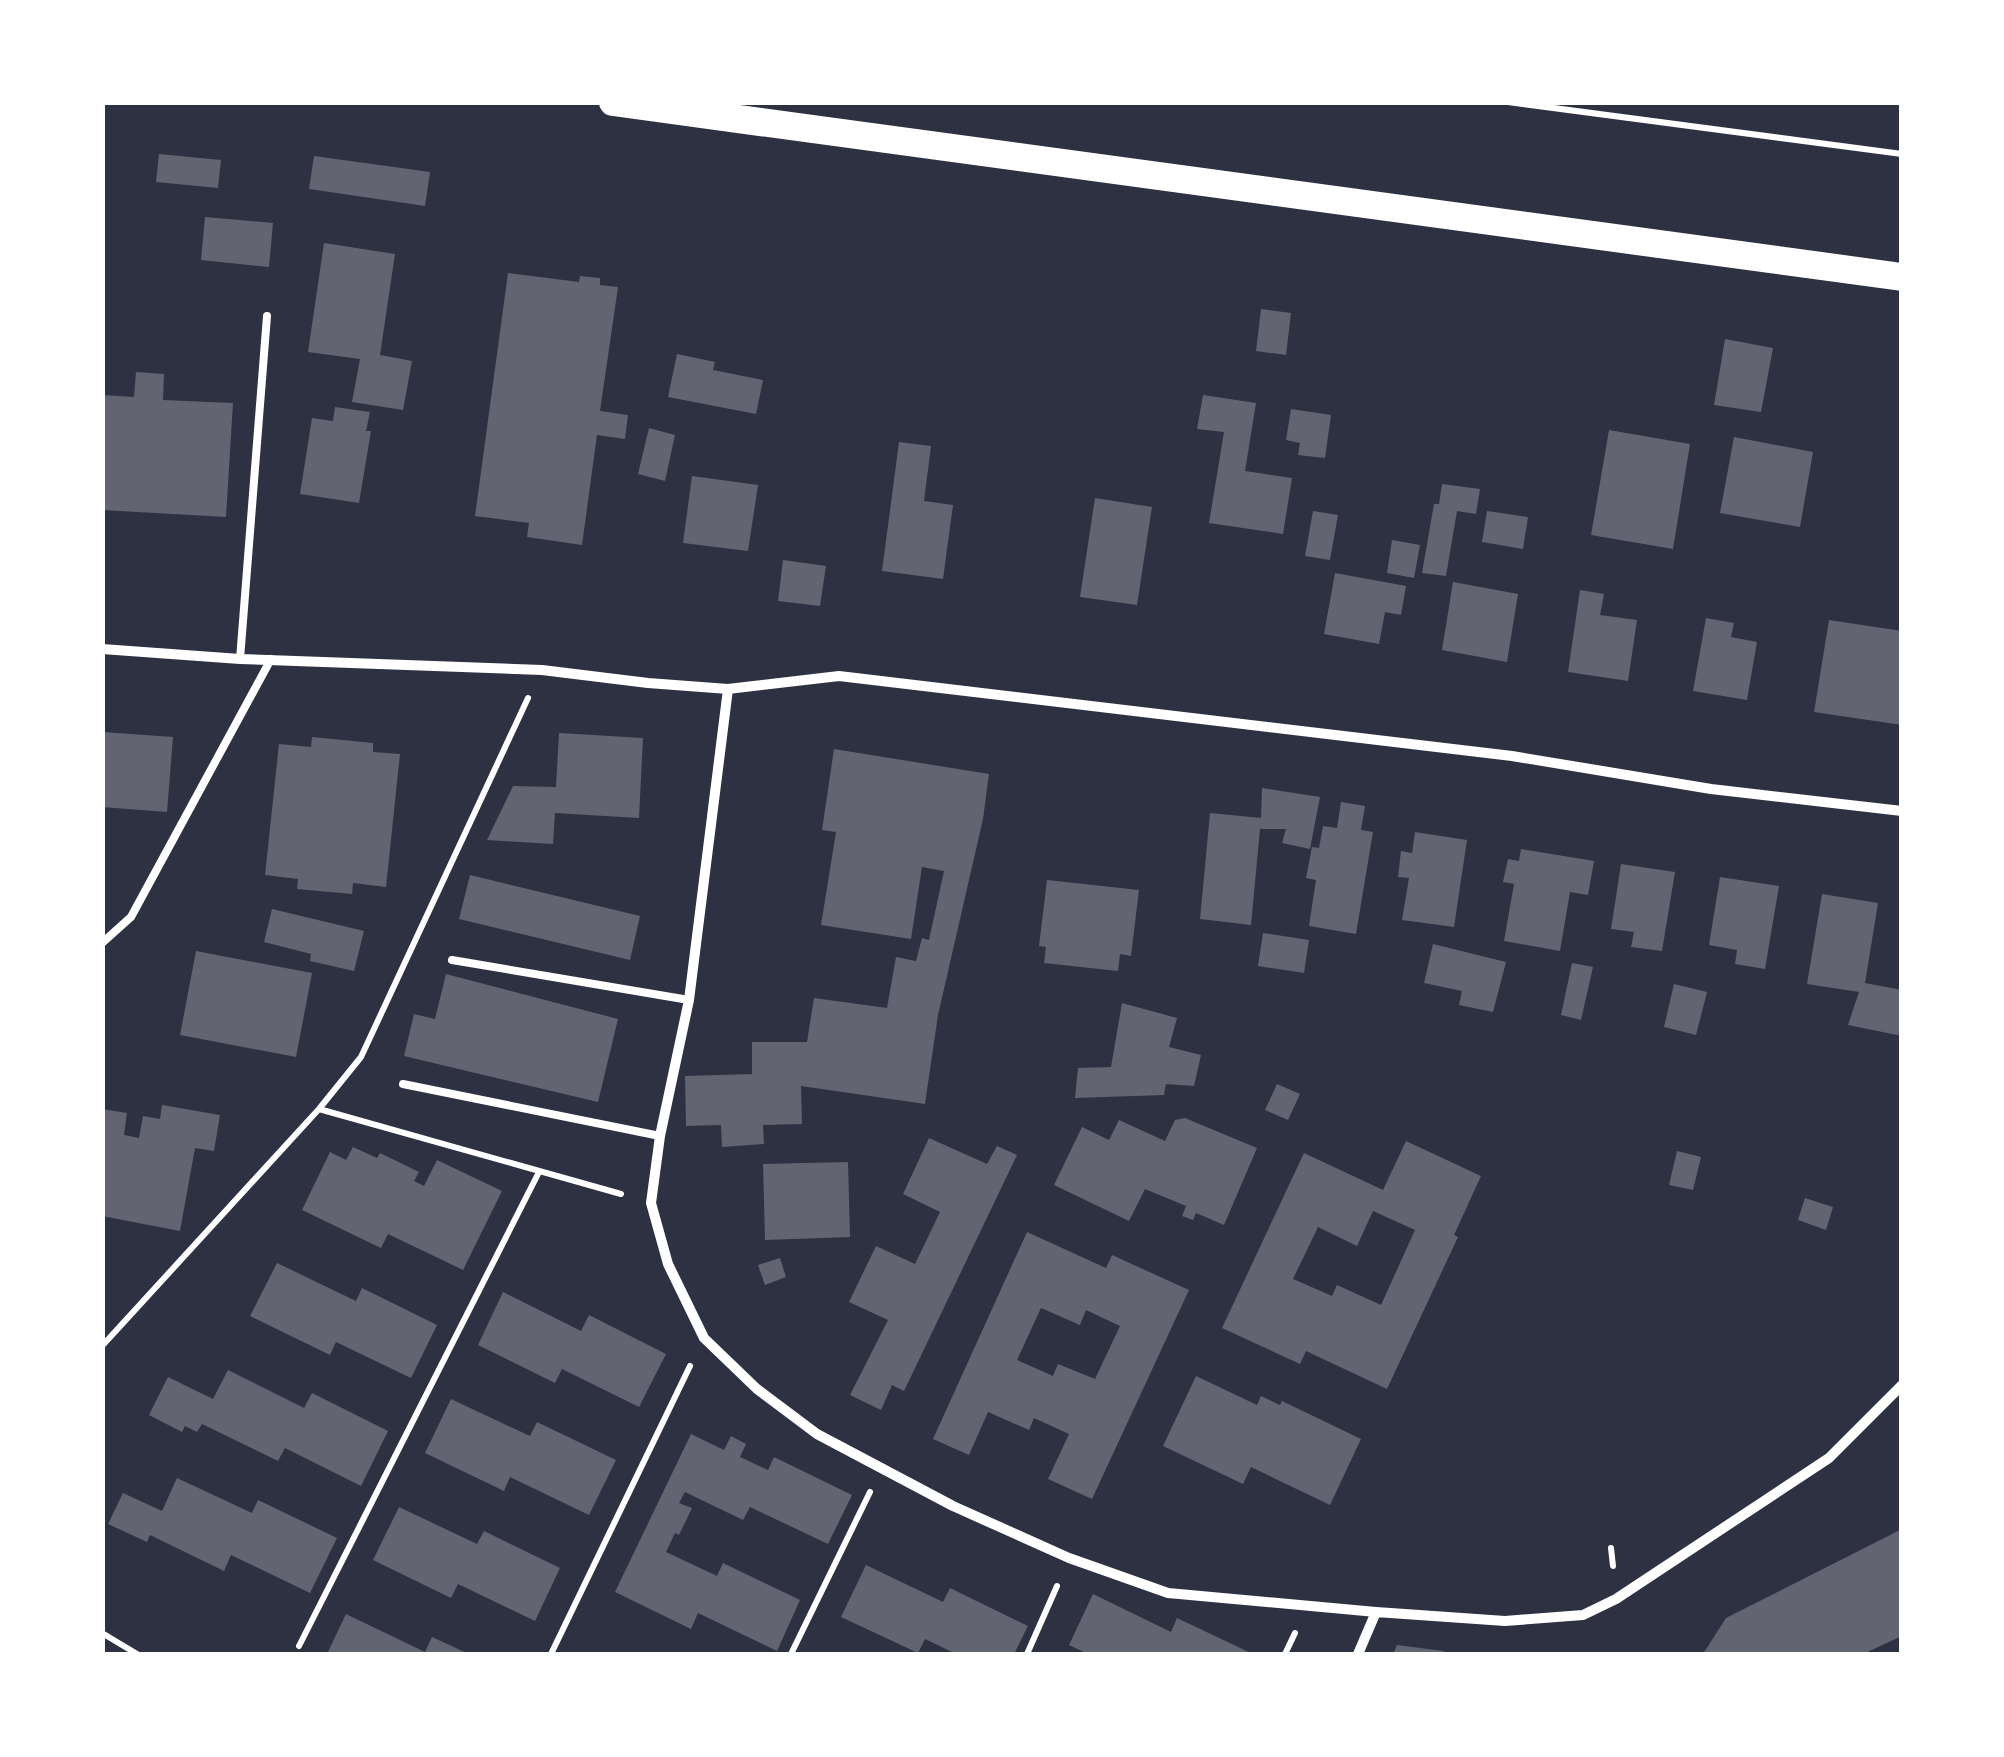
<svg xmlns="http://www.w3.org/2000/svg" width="2004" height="1757" font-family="'Source Sans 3',sans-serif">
	<rect width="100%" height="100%" fill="#2d3142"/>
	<!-- building -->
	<path fill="#626471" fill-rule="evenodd" d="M159 154 221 160 218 188 156 182Z
		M314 156 430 172 425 206 309 189Z
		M205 217 273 223 269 267 201 260Z
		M324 243 395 254 380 355 412 361 403 410 352 402 360 359 308 352Z
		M508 273 579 282 580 276 600 278V285L618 287 600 411 628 415 625 439 597 435 582 545 527 537 529 523 475 516Z
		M1261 309 1291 313 1286 355 1256 351Z
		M1725 339 1773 348 1761 412 1714 405Z
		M677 354 715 362 713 370 763 380 756 414 668 397Z
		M136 372 164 374 163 400 233 403 226 517 102 510V395L134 397Z
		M1203 395 1256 403 1245 471 1292 478 1283 534 1209 523 1224 432 1197 429Z
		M335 407 370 412 366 431H371L359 503 300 494 312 418 333 421Z
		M1291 409 1331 415 1325 458 1298 455 1300 443 1286 440Z
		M649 428 675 435 665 481 638 474Z
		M1609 430 1690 444 1673 549 1591 535Z
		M1734 437 1813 452 1800 527 1720 513Z
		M899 442 931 446 924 501 953 505 943 579 882 571Z
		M692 476 758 485 748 551 683 543Z
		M1442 484 1480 489 1476 514 1457 511 1446 576 1422 573 1434 504H1439Z
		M1095 498 1152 507 1137 605 1080 597Z
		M1313 511 1338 515 1330 560 1305 556Z
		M1487 511 1528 517 1523 549 1482 542Z
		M1392 540 1420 545 1414 578 1387 573Z
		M783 560 826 566 820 606 778 601Z
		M1335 573 1406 586 1401 615 1385 612 1379 644 1324 634Z
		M1453 582 1518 594 1507 662 1442 650Z
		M1580 590 1604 594 1600 615 1637 620 1628 681 1568 672Z
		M1706 618 1734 623 1731 637 1757 642 1747 700 1693 691Z
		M1829 620 1902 631V725L1814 712Z
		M102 732 173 737 167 812 102 807Z
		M559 733 643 738 639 818 555 813 553 844 487 840 513 786 556 787Z
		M312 737 373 743V752L400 754 386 887 353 883 352 894 297 889 298 879 265 875 279 744 311 747Z
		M834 749 989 774 983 819 938 1015 925 1104 801 1086 802 1124 763 1125 764 1144 722 1147 721 1125 686 1126 685 1076 752 1074V1042H807L814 998 887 1008 896 957 916 961 922 938 929 940 944 871 922 867 911 939 821 925 836 832 822 830Z
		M1262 788 1320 797 1310 849 1282 843 1286 829H1260L1251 925 1200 919 1210 813 1261 818Z
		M1341 802 1365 806 1361 830 1373 832 1356 934 1309 926 1316 880 1306 878 1312 847 1319 848 1323 826 1337 828Z
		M1415 832 1467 840 1454 927 1402 920 1409 878 1398 877 1401 851 1412 853Z
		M1521 849 1594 861 1588 895 1570 892 1560 951 1504 941 1514 884 1503 882 1508 859 1519 861Z
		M1621 864 1675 872 1662 951 1631 947 1634 932 1611 929Z
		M470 875 640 916 630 960 459 919Z
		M1720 877 1779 886 1765 969 1735 964 1737 950 1709 945Z
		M1047 880 1139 890 1131 956 1120 954 1118 971 1044 963 1046 947 1039 946Z
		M1822 894 1878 903 1865 983 1902 990V1036L1848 1025 1859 992 1807 984Z
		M272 909 364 931 354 971 310 961 311 954 264 942Z
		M1263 933 1309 940 1304 973 1258 966Z
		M1433 944 1506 962 1493 1012 1459 1005 1462 991 1424 983Z
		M196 951 312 973 296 1057 180 1035Z
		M1572 963 1593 967 1581 1020 1561 1015Z
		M446 974 618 1019 598 1102 404 1056 414 1014 435 1019Z
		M1674 984 1707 992 1696 1035 1664 1027Z
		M1122 1003 1177 1018 1169 1047 1201 1055 1194 1086 1166 1084 1164 1095 1075 1098 1078 1068 1111 1067Z
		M1277 1084 1300 1094 1288 1120 1265 1110Z
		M162 1105 220 1115 214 1151 195 1148 180 1231 102 1216V1109L127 1113 124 1135 139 1138 143 1116 160 1119Z
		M1185 1118 1257 1148 1224 1225 1196 1213 1193 1220 1182 1216 1186 1206 1145 1189 1129 1221 1054 1185 1082 1127 1109 1140 1119 1120 1165 1141 1175 1120Z
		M929 1138 987 1164 997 1146 1017 1155 904 1391 892 1385 881 1410 850 1395 888 1320 849 1302 876 1246 915 1264 940 1212 903 1194Z
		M1406 1141 1481 1176 1454 1235 1458 1237 1387 1389 1306 1351 1300 1364 1222 1328 1304 1153 1383 1190ZM1373 1211 1415 1230 1381 1305 1337 1285 1332 1296 1293 1279 1318 1227 1357 1246Z
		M353 1147 377 1158 380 1153 419 1172 414 1181 424 1186 437 1160 502 1191 463 1270 388 1234 381 1248 302 1210 330 1152 346 1160Z
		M1677 1151 1701 1157 1693 1190 1669 1185Z
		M848 1162 850 1237 765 1240 763 1164Z
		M1805 1198 1833 1207 1826 1230 1798 1220Z
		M1027 1232 1106 1268 1112 1255 1189 1290 1092 1499 1048 1479 1069 1434 1034 1418 1029 1430 988 1412 969 1455 933 1439ZM1041 1308 1080 1325 1086 1310 1120 1326 1095 1379 1058 1364 1053 1376 1017 1360Z
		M780 1258 786 1277 765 1285 758 1265Z
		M277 1263 356 1301 362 1288 437 1325 411 1378 336 1342 330 1355 250 1316Z
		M503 1292 581 1331 589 1315 666 1354 639 1407 562 1369 555 1383 478 1345Z
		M228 1370 304 1408 312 1393 388 1431 361 1486 285 1448 278 1461 202 1424 197 1432 185 1426 182 1432 149 1415 168 1377 213 1399Z
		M1196 1376 1257 1405 1261 1396 1280 1405 1282 1401 1361 1439 1330 1505 1251 1467 1243 1484 1163 1446Z
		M451 1399 530 1436 537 1422 616 1460 589 1515 510 1477 504 1491 425 1453Z
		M691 1434 724 1450 731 1436 746 1444 740 1457 768 1470 774 1457 852 1495 828 1544 750 1507 743 1520 685 1492 679 1503 692 1508 679 1535 675 1533 666 1552 717 1576 723 1563 800 1600 777 1651 698 1613 691 1629 615 1592Z
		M177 1478 252 1513 258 1500 337 1538 310 1593 231 1555 224 1571 150 1535 147 1542 108 1524 123 1493 162 1511Z
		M399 1507 477 1544 484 1531 560 1568 535 1621 458 1584 451 1598 373 1560Z
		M1902 1529V1636L1863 1654H1703L1726 1618Z
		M866 1565 943 1602 950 1588 1028 1626 1014 1654H956L925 1639 918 1653 841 1617Z
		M1093 1594 1171 1632 1177 1618 1253 1654H1088L1069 1645Z
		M346 1614 425 1652 432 1637 469 1654H327Z
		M1397 1645 1444 1651 1443 1654H1393Z"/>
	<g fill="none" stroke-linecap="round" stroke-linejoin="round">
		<!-- path -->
		<path stroke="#fff" stroke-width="6" d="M1508 102 1902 154
			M319 1109 621 1194
			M102 1346 319 1109 361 1057 528 698
			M1611 1548 1613 1566
			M102 1633 137 1654
			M299 1646 539 1172
			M551 1654 690 1366
			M791 1654 870 1492
			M1027 1654 1057 1586
			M1285 1654 1295 1633"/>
		<!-- service -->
		<path stroke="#fff" stroke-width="8" d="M240 659 267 316
			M102 943 131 917 271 659
			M452 960 689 1000
			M403 1084 660 1136"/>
		<!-- minor -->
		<path stroke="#fff" stroke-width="10" d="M102 649 240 659 542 670 648 683 728 689 839 676 1512 756 1711 789 1902 811
			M728 689 689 1000 660 1136 651 1203 668 1264 704 1338 757 1389 817 1434 953 1506 1069 1558 1168 1593 1376 1612 1505 1621 1583 1615 1616 1599 1829 1458 1902 1385
			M1358 1654 1376 1612"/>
		<!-- trunk -->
		<path stroke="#fff" stroke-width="28" d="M613 102 1902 277"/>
	</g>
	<!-- border -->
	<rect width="2004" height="1757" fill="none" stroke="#ffffff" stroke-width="210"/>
</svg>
